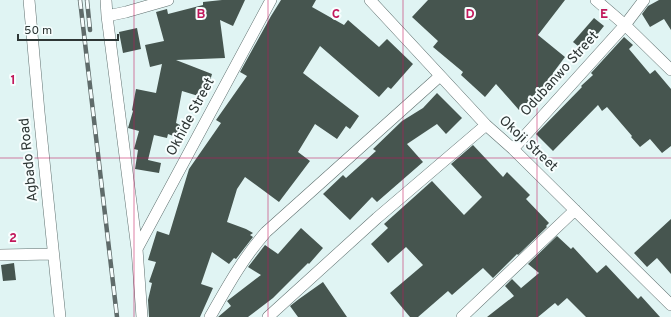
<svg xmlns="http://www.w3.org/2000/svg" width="671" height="317" font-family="Overpass,sans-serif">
	<rect width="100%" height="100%" fill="#e0f4f3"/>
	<!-- building -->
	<path fill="#46554f" d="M222 0H245L233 26 220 20 225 58 176 60 212 74 205 98 182 91 176 123 180 125 176 137 168 134 167 138 154 135 148 160 161 163 159 173 135 169 138 150 134 149 139 131 128 128 133 111 132 110 136 89 156 93 162 64 150 67 145 45 164 41 156 12 167 9 168 14 203 5V2Z
		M281 0H316L312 7 344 25 348 20 379 47 387 39 413 64 391 89 388 87 379 97 320 46 303 73 359 116 350 129 346 126 337 139 315 124 298 152 310 161 279 202 245 177 237 189 227 222 246 229 253 233 250 235 253 237 236 259 234 258 229 264 212 252 201 284 213 288 200 317H149L148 300 152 283 149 282 156 262 148 260 157 231 169 235 189 169 221 123 216 120 247 76 240 72 271 16Z
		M428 0H565L538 35 565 57 553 73 557 77 519 110 496 84 485 97 461 75 463 72 433 47 438 41 412 17Z
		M659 0H671V30L664 19 650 27 642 14 648 6Z
		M594 18 604 26 584 51 573 42Z
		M137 28 141 49 123 53 119 32Z
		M624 37 633 45 629 49 650 74 655 70 671 89V146L662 153 650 139 640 147 631 137 632 136 607 107 602 111 598 105 553 151 536 134 582 87 581 86 593 75 591 73Z
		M437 93 462 118 446 134 437 124 407 144 423 162 377 202 372 197 350 220 323 194 343 175 346 178 376 151 373 149 402 121 423 108Z
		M473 145 503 177 507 172 530 195 526 199 549 223 546 226 547 227 518 255 517 254 493 278 483 268 452 295 448 291 418 317H410L390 293 423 265 406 247 388 263 371 244 388 228 384 224 432 181 464 215 482 197 451 164Z
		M671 219V274L657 258 647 267 634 253Z
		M301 228 323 248 309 264 308 263 273 298 248 317H218L231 306 227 301 261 275 248 267 265 245 278 254Z
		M557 236 571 249 573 247 597 273 606 265 638 299 641 296 660 317H586L567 298 558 306 555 303 538 317H487L514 296 505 286 512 279 521 288 520 289 539 273 528 264Z
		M14 263 16 280 3 281 1 265Z
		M323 282 347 317H298L290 306 299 299Z"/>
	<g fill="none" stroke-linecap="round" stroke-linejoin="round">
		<defs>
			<path id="street" d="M29 0 39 112 60 317
				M106 0 107 16 137 249 142 317
				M370 0 486 125 513 149 671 305
				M596 0 625 25 671 70
				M107 16 126 12 168 0
				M513 149 625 25 644 0
				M137 249 271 0
				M0 255 53 254
				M210 317C227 287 243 258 266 232L440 76
				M268 317 377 218 486 125
				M462 317 575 210"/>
		</defs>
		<!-- street casing -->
		<use href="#street" stroke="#5f706f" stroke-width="12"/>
		<!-- street -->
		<use href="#street" stroke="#fff" stroke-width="11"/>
		<defs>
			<path id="rail" d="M80 0 117 317
				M87 0 90 30"/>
		</defs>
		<!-- rail casing -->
		<use href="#rail" stroke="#5f6b6a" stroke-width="4.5"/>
		<!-- rail -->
		<use href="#rail" stroke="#f7fefe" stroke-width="3" stroke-dasharray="9" stroke-linecap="butt"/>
	</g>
	<!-- grid -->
	<path fill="none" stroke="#c2185b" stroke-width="1" stroke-opacity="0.55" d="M134 0V317M268 0V317M403 0V317M537 0V317M0 158H671"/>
	<g text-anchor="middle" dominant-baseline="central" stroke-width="4" stroke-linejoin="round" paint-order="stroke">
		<!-- street labels -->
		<g font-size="14" fill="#2e3635" stroke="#f7fefe">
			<text transform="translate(560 74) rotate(-48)">Odubanwo Street</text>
			<text transform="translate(191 117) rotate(-62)">Okhide Street</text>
			<text transform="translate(528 144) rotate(43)">Okoji Street</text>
			<text transform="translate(29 160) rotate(-96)">Agbado Road</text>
		</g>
	</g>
	<g font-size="13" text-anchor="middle" font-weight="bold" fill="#c2185b" stroke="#f7fefe" stroke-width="4" stroke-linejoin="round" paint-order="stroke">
		<text x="201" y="18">B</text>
		<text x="336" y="18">C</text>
		<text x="470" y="18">D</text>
		<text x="604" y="18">E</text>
		<text x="13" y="84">1</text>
		<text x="13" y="242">2</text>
	</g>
	<!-- scale -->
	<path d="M18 34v6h100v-6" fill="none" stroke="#2e3635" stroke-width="2"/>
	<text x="24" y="34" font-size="12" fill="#2e3635" stroke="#f7fefe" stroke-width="3" paint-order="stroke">50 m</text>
</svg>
